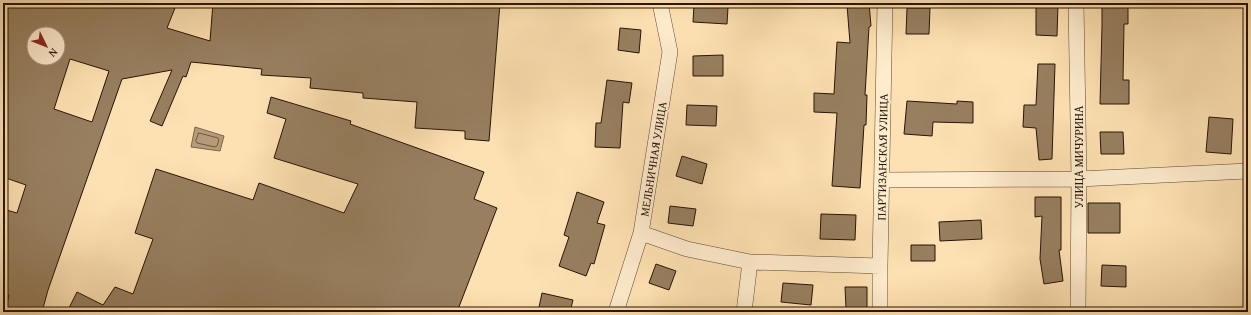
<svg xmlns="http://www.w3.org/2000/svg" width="1251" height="315" font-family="'Gentium Book Plus',serif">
	<rect width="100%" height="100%" fill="#fee1b2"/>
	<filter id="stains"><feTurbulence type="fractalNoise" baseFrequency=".005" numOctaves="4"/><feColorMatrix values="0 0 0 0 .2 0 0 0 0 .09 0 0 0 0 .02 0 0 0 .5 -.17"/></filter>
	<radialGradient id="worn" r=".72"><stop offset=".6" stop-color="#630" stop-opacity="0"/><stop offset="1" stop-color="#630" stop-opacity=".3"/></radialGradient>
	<!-- water -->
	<path fill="#b59b78" stroke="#7d654a" d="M195 127 224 136 220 151 191 147Z"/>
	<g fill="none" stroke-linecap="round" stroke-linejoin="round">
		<!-- shore -->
		<path stroke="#6e583f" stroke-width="1" d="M199 133 218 138 219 140 217 146 215 147 197 143 196 141Z"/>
	</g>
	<!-- building -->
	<path fill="#977f5f" stroke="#281406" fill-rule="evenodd" d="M3 3H177L167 28 210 41 213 3H500L489 141 465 139V131L415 128 417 102 363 98V93L310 88 311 78 261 75 262 69 191 62 186 77 183 76 162 126 150 121 172 70 122 79 48 290 42 312H5L9 295 3 293V209L17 213 26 185 3 177ZM34 34H58V58H34ZM70 59 109 71 92 122 54 109Z
		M869 3 871 26 869 27 865 95H867L866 125H864L860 188 832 186 837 113 814 112V93L834 94 837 42 850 43 847 5Z
		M1036 3H1058L1057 36 1036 35Z
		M1102 3H1128V24H1124L1123 80H1129V104H1100L1102 26Z
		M694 5 728 7 727 24 693 22Z
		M907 8H930L929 34H906Z
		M620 28 641 30 639 53 618 50Z
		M723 55V76H693V56Z
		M1038 64H1055L1052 159 1039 160 1036 128 1023 127 1024 105H1036Z
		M607 80 632 83 629 103 623 102 620 148 595 147 596 123H601Z
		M271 97 351 121 350 124 484 172 474 199 497 208 457 312H67L77 292 103 305 115 287 133 294 153 239 135 233 156 169 253 200 259 183 344 213 358 184 274 158 286 119 267 113Z
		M907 101 957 104V101L973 102V123L933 122 932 136 904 134Z
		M687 105 717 106 716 126 686 125Z
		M1209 117 1233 119 1231 154 1206 152Z
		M1100 132H1123L1124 154H1101Z
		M682 156 707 164 702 184 676 176Z
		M577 192 604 202 597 223 605 225 594 264 591 263 586 276 559 266 569 237 564 235Z
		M1035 197H1061V250H1059L1063 281 1044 284 1040 259 1042 216 1035 217Z
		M1088 203H1120V233H1088Z
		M670 206 696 209 693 226 668 223Z
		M821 214 856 215 855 240 820 239Z
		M981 220 982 239 940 241 939 222Z
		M911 245H935V261H911Z
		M656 264 676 271 669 290 649 283Z
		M1102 265 1126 266V287L1101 286Z
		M783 283 813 285 811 305 781 302Z
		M845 287H867V308H846Z
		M542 293 573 300 570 312H538Z"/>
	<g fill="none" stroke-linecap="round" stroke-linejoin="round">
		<defs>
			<path id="minor" d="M1076 3 1079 179 1078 312
				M882 180 1079 179 1248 171
				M641 233 687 249 750 262 880 266
				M616 312 641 233 670 52 660 3
				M744 312 750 262
				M880 312V266L885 3"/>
		</defs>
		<!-- minor casing -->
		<use href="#minor" stroke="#5e4731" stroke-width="16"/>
		<!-- minor -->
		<use href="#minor" stroke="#feeccd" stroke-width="15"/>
	</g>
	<g text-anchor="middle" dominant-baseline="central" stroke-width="3" stroke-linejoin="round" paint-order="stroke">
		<!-- street labels -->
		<g font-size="12" fill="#281406" stroke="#feeccd">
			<text transform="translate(882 157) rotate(-89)">ПАРТИЗАНСКАЯ УЛИЦА</text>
			<text transform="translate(1078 157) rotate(-90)">УЛИЦА МИЧУРИНА</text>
			<text transform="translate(653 159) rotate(-81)">МЕЛЬНИЧНАЯ УЛИЦА</text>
		</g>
	</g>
	<!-- margin -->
	<rect width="1251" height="315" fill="none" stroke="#fee1b2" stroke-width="16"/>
	<rect x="4" y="4" width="1243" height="307" fill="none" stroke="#281406" stroke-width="2"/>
	<rect x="8" y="8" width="1235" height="299" fill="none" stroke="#281406"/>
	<!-- north arrow -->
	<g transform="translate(46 46) rotate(133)"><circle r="19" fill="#feeccd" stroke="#a8967d"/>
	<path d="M0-3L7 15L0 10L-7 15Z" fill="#8f2418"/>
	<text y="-6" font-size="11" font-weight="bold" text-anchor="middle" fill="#281406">N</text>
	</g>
	<rect width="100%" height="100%" filter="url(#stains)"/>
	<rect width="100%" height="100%" fill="url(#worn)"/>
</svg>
